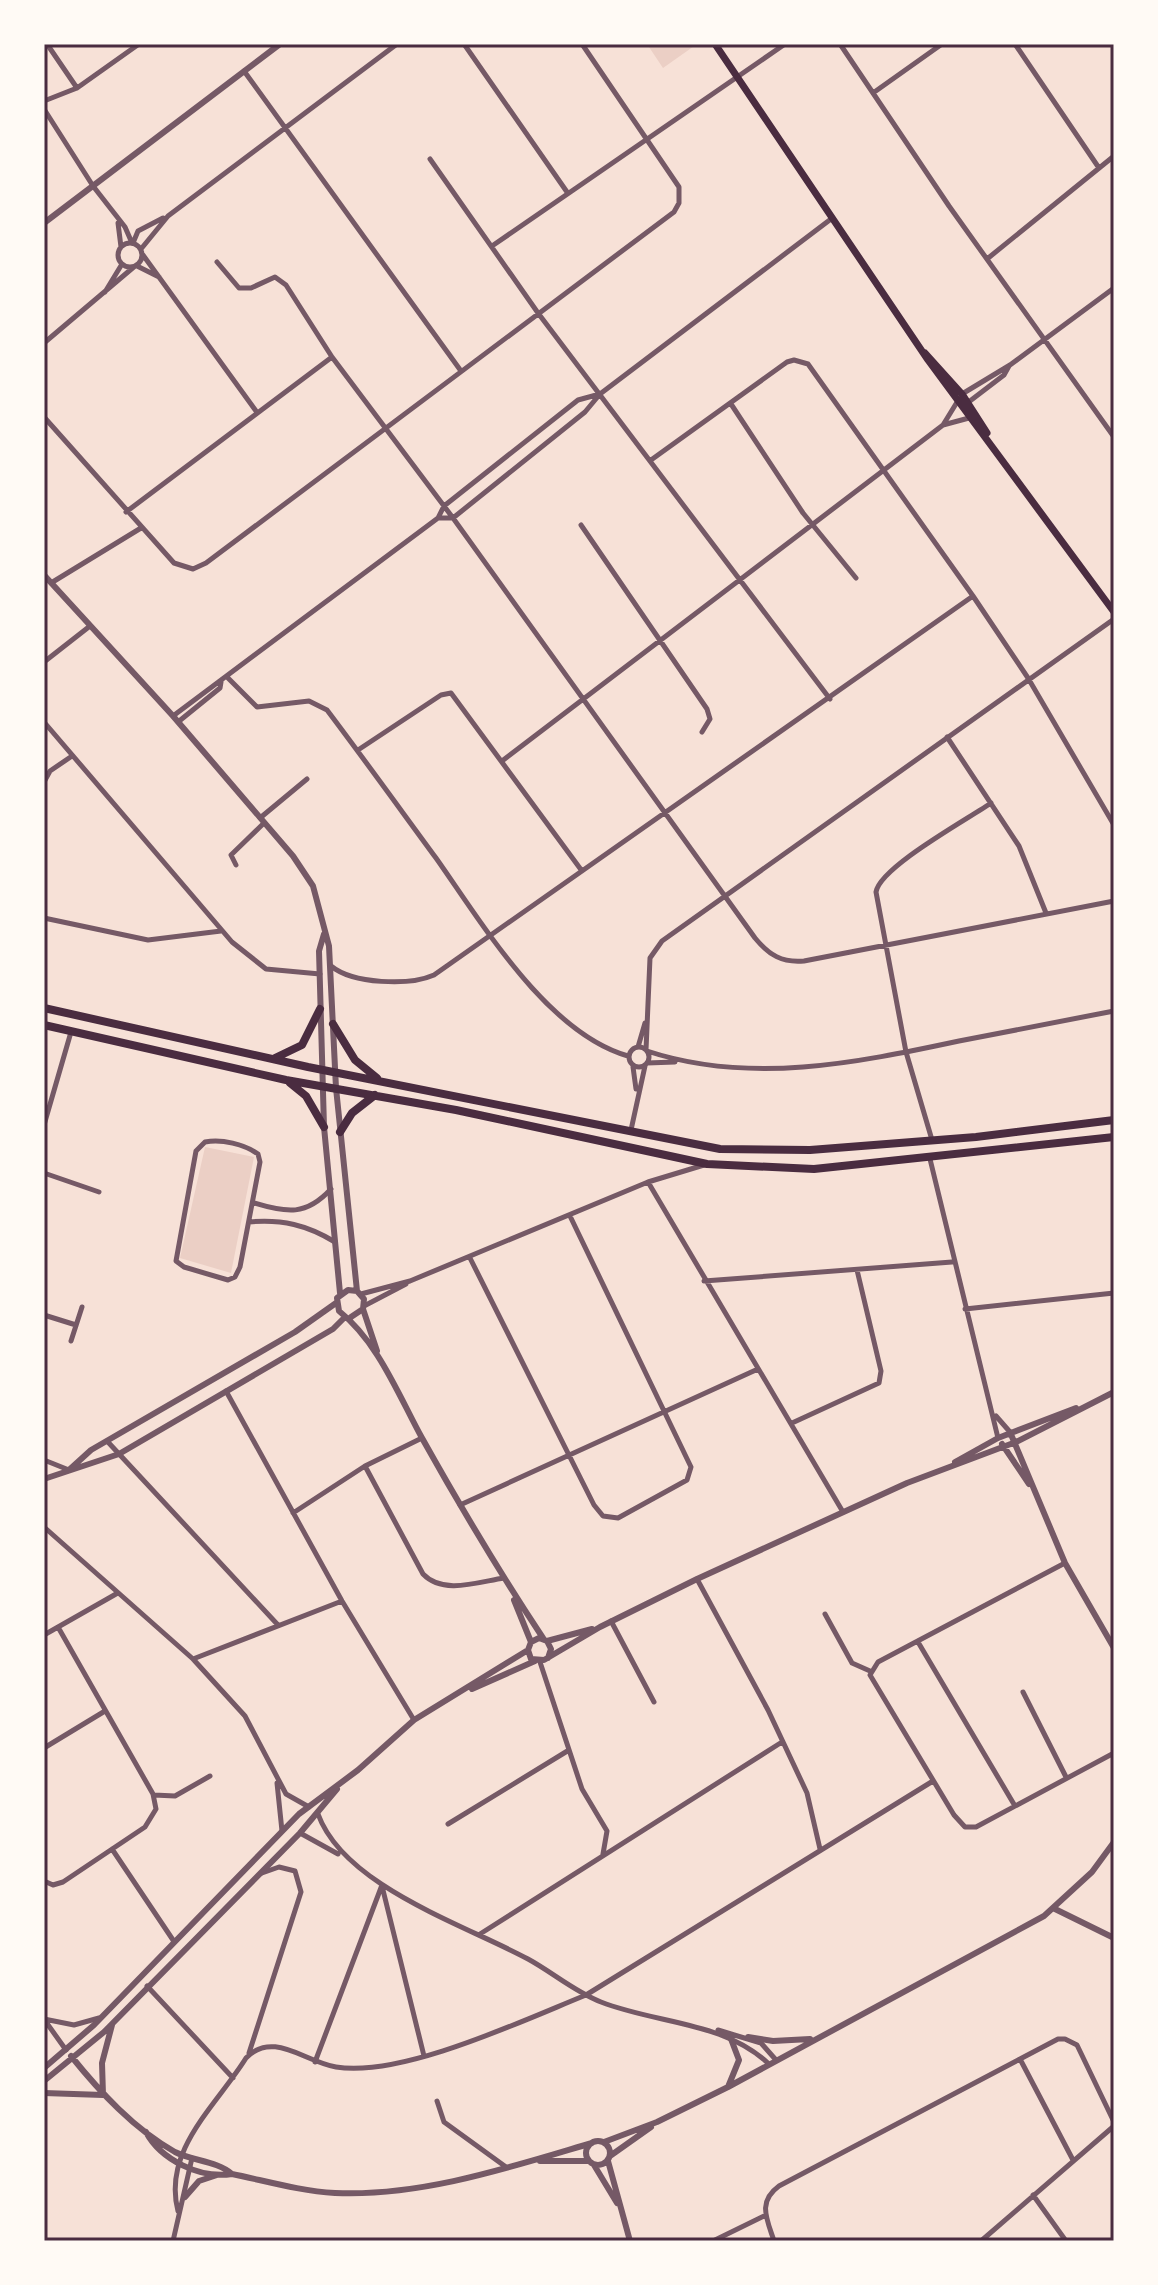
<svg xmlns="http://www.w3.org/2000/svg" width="1158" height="2285" font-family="'PT Sans',sans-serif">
	<rect width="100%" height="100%" fill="#f7e1d7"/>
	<!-- green -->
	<path fill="#ebcfc5" d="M647 44H697L663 68Z
		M205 1147 254 1157 231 1273 180 1258Z"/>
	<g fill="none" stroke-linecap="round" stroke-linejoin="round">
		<!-- minor -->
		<path stroke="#755966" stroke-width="5" d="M47 44 77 88
			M464 44 567 192
			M840 44 949 206 1114 437
			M1015 44 1099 168
			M244 71 461 371
			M873 93 942 44
			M44 101 77 88 139 44
			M44 109 93 186 125 227 132 243
			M430 159 538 313 830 699
			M118 223 121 247
			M118 255a12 12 0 1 1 24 0a12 12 0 1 1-24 0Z
			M133 243 138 231 163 218
			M492 246 785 44
			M141 249 168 216 397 44
			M143 255 256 411
			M987 259 1114 156
			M217 262 239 288H251L275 277 286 285 332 357 453 518 755 938C769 955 782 963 804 961L1114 901
			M137 266 159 277
			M105 292 122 264
			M44 343 135 266
			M731 404 803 513 856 578
			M966 404 1004 375 1009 366
			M44 417 174 563 193 569 206 563 674 212 679 203V187L582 44
			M943 425 962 394 1010 365 1114 288
			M651 460 787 362 794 360 808 364 973 596 1028 678 1114 825
			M126 512 332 357
			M438 518H453L585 412 600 394 831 219
			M581 525 707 709 710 719 702 732
			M51 583 141 528
			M44 662 90 626
			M227 677 257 707 309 701 327 710C364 759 400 809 436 858 482 923 547 1033 628 1056
			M173 716 438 518 444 506 578 400 600 394
			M44 722 232 942 266 969 320 974
			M178 722 220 688 221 682
			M947 737 1019 846 1046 913
			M358 750 441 695 451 693 582 871
			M502 761 943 425 969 418
			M44 782 50 771 72 756
			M260 818 307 779
			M236 865 231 855 264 823
			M44 918 148 940 221 931
			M331 966C353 984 409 986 434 975L973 596
			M629 1057a10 10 0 1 1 20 0a10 10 0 1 1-20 0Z
			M638 1047 645 1023
			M646 1050 650 958 662 941 1114 619
			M647 1051C750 1085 856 1063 959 1041 1010 1031 1062 1021 1114 1011
			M647 1063 675 1062
			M633 1067 636 1089
			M44 1125 71 1032
			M631 1130 645 1066
			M932 1140 906 1052 876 892C880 867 968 819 991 803
			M205 1142C222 1139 244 1144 258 1154L260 1162 240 1267 235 1277 228 1280 184 1267 176 1261 196 1151Z
			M930 1159 998 1438
			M44 1173 99 1192
			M648 1182 843 1512
			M254 1203C287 1213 306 1216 331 1189
			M249 1222C282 1219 307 1225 335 1242
			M470 1258 594 1505 603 1516 618 1518 687 1480 691 1467 570 1216
			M704 1281 952 1262
			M361 1294 410 1281 648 1182 704 1165
			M364 1306 406 1284
			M965 1309 1114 1293
			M44 1315 76 1325
			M71 1341 82 1307
			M226 1391 342 1601 414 1720
			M996 1416 1010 1432
			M792 1423 879 1383 881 1371 857 1270
			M422 1438 365 1466 423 1574C443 1595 478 1582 504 1578
			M107 1441 278 1625
			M44 1460 69 1470
			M460 1505 758 1369
			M293 1513 365 1466
			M44 1527 193 1659 245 1716 286 1794 309 1807
			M1065 1563 878 1662 870 1675 954 1815 965 1827H976L1114 1753
			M697 1579 768 1710 807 1793 820 1849
			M825 1614 852 1663 870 1671
			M611 1621 654 1702
			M44 1635 116 1594
			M918 1642 1015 1806
			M193 1659 342 1601
			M540 1662 582 1789 607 1831 603 1854
			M1023 1692 1066 1777
			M44 1748 105 1711
			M277 1783 282 1831
			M154 1795 175 1796 210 1776
			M318 1814C344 1886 463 1924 528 1959 552 1972 575 1992 601 2002 657 2024 723 2021 769 2064
			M448 1824 569 1750
			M300 1833 338 1854
			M112 1849 173 1940
			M44 1881 53 1885 63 1882 145 1827 156 1809 153 1794 58 1627
			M382 1886 424 2056
			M480 1934 782 1742
			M147 1986 233 2078
			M46 2022 66 2050
			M718 2030 761 2043 776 2060
			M249 2053 301 1892 295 1871 279 1867 262 1873
			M44 2059V2019L74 2025 99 2018
			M1020 2059 1073 2160
			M315 2062 382 1885
			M437 2101 444 2122 506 2167
			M1033 2195 1066 2241
			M178 2211C162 2150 217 2105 246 2058 273 2030 305 2062 336 2067 401 2078 524 2020 586 1995L933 1781
			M173 2241 192 2158
			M713 2241 766 2215
			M774 2241C767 2219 757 2202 779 2186L1058 2039H1065L1077 2045 1114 2122
			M981 2241 1114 2126"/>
		<!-- tertiary -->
		<path stroke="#755966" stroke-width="6" d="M44 223 280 44
			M44 575 173 716 293 856 313 886 329 946 336 1088 357 1291
			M324 934 319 951 324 1127 340 1293
			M363 1309 377 1351
			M351 1317 363 1309 364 1299 357 1291 348 1290 337 1298 339 1311C378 1342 398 1394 422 1438 460 1506 500 1573 543 1638
			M1010 1432 1065 1563 1114 1648
			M1002 1444 1029 1484
			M955 1462 998 1438 1076 1408
			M69 1470 91 1450 295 1332 336 1303
			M44 1479 119 1454 333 1329 345 1317
			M514 1600 531 1642
			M547 1641 592 1629
			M548 1658 551 1649 547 1641 539 1638 531 1642 528 1650 531 1659 544 1660 600 1627 697 1579 907 1483 1016 1442 1114 1392
			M472 1689 535 1661
			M1055 1909 1114 1938
			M748 2037 773 2041 810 2039
			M71 2056C100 2092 134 2129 175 2152 193 2161 217 2161 232 2174
			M44 2068 94 2025 299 1814 358 1770 414 1720 528 1650
			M44 2081 104 2032 300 1833 337 1789
			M728 2087 739 2060 731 2039
			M44 2093 103 2095 102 2063 112 2025
			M146 2132C161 2160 200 2179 232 2174 266 2181 300 2191 335 2193 421 2197 511 2167 592 2143
			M586 2153a12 12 0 1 1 24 0a12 12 0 1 1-24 0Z
			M604 2142 657 2122 728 2087 1044 1916 1092 1872 1114 1842
			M610 2156 651 2127
			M540 2161H589
			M608 2161 630 2241
			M594 2165 617 2203
			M185 2197 199 2181 217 2175"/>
		<!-- secondary -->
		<path stroke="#4a2c40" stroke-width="7" d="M715 44 928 360 1114 612
			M925 353 962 394 987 433"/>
		<!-- primary -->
		<path stroke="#4a2c40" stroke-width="8" d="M44 1008 308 1067 720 1149 810 1150 976 1137 1114 1120
			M333 1024 355 1060 377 1078
			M44 1025 286 1080 456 1110 707 1164 814 1169 1114 1137
			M275 1058 302 1045 320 1009
			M290 1083 306 1096 324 1127
			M340 1132 352 1113 375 1095"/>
	</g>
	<!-- border -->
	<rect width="1158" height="2285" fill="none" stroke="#fffaf5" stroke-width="92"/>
	<rect x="46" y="46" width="1066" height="2193" fill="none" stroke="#4a2c40" stroke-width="3"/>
</svg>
